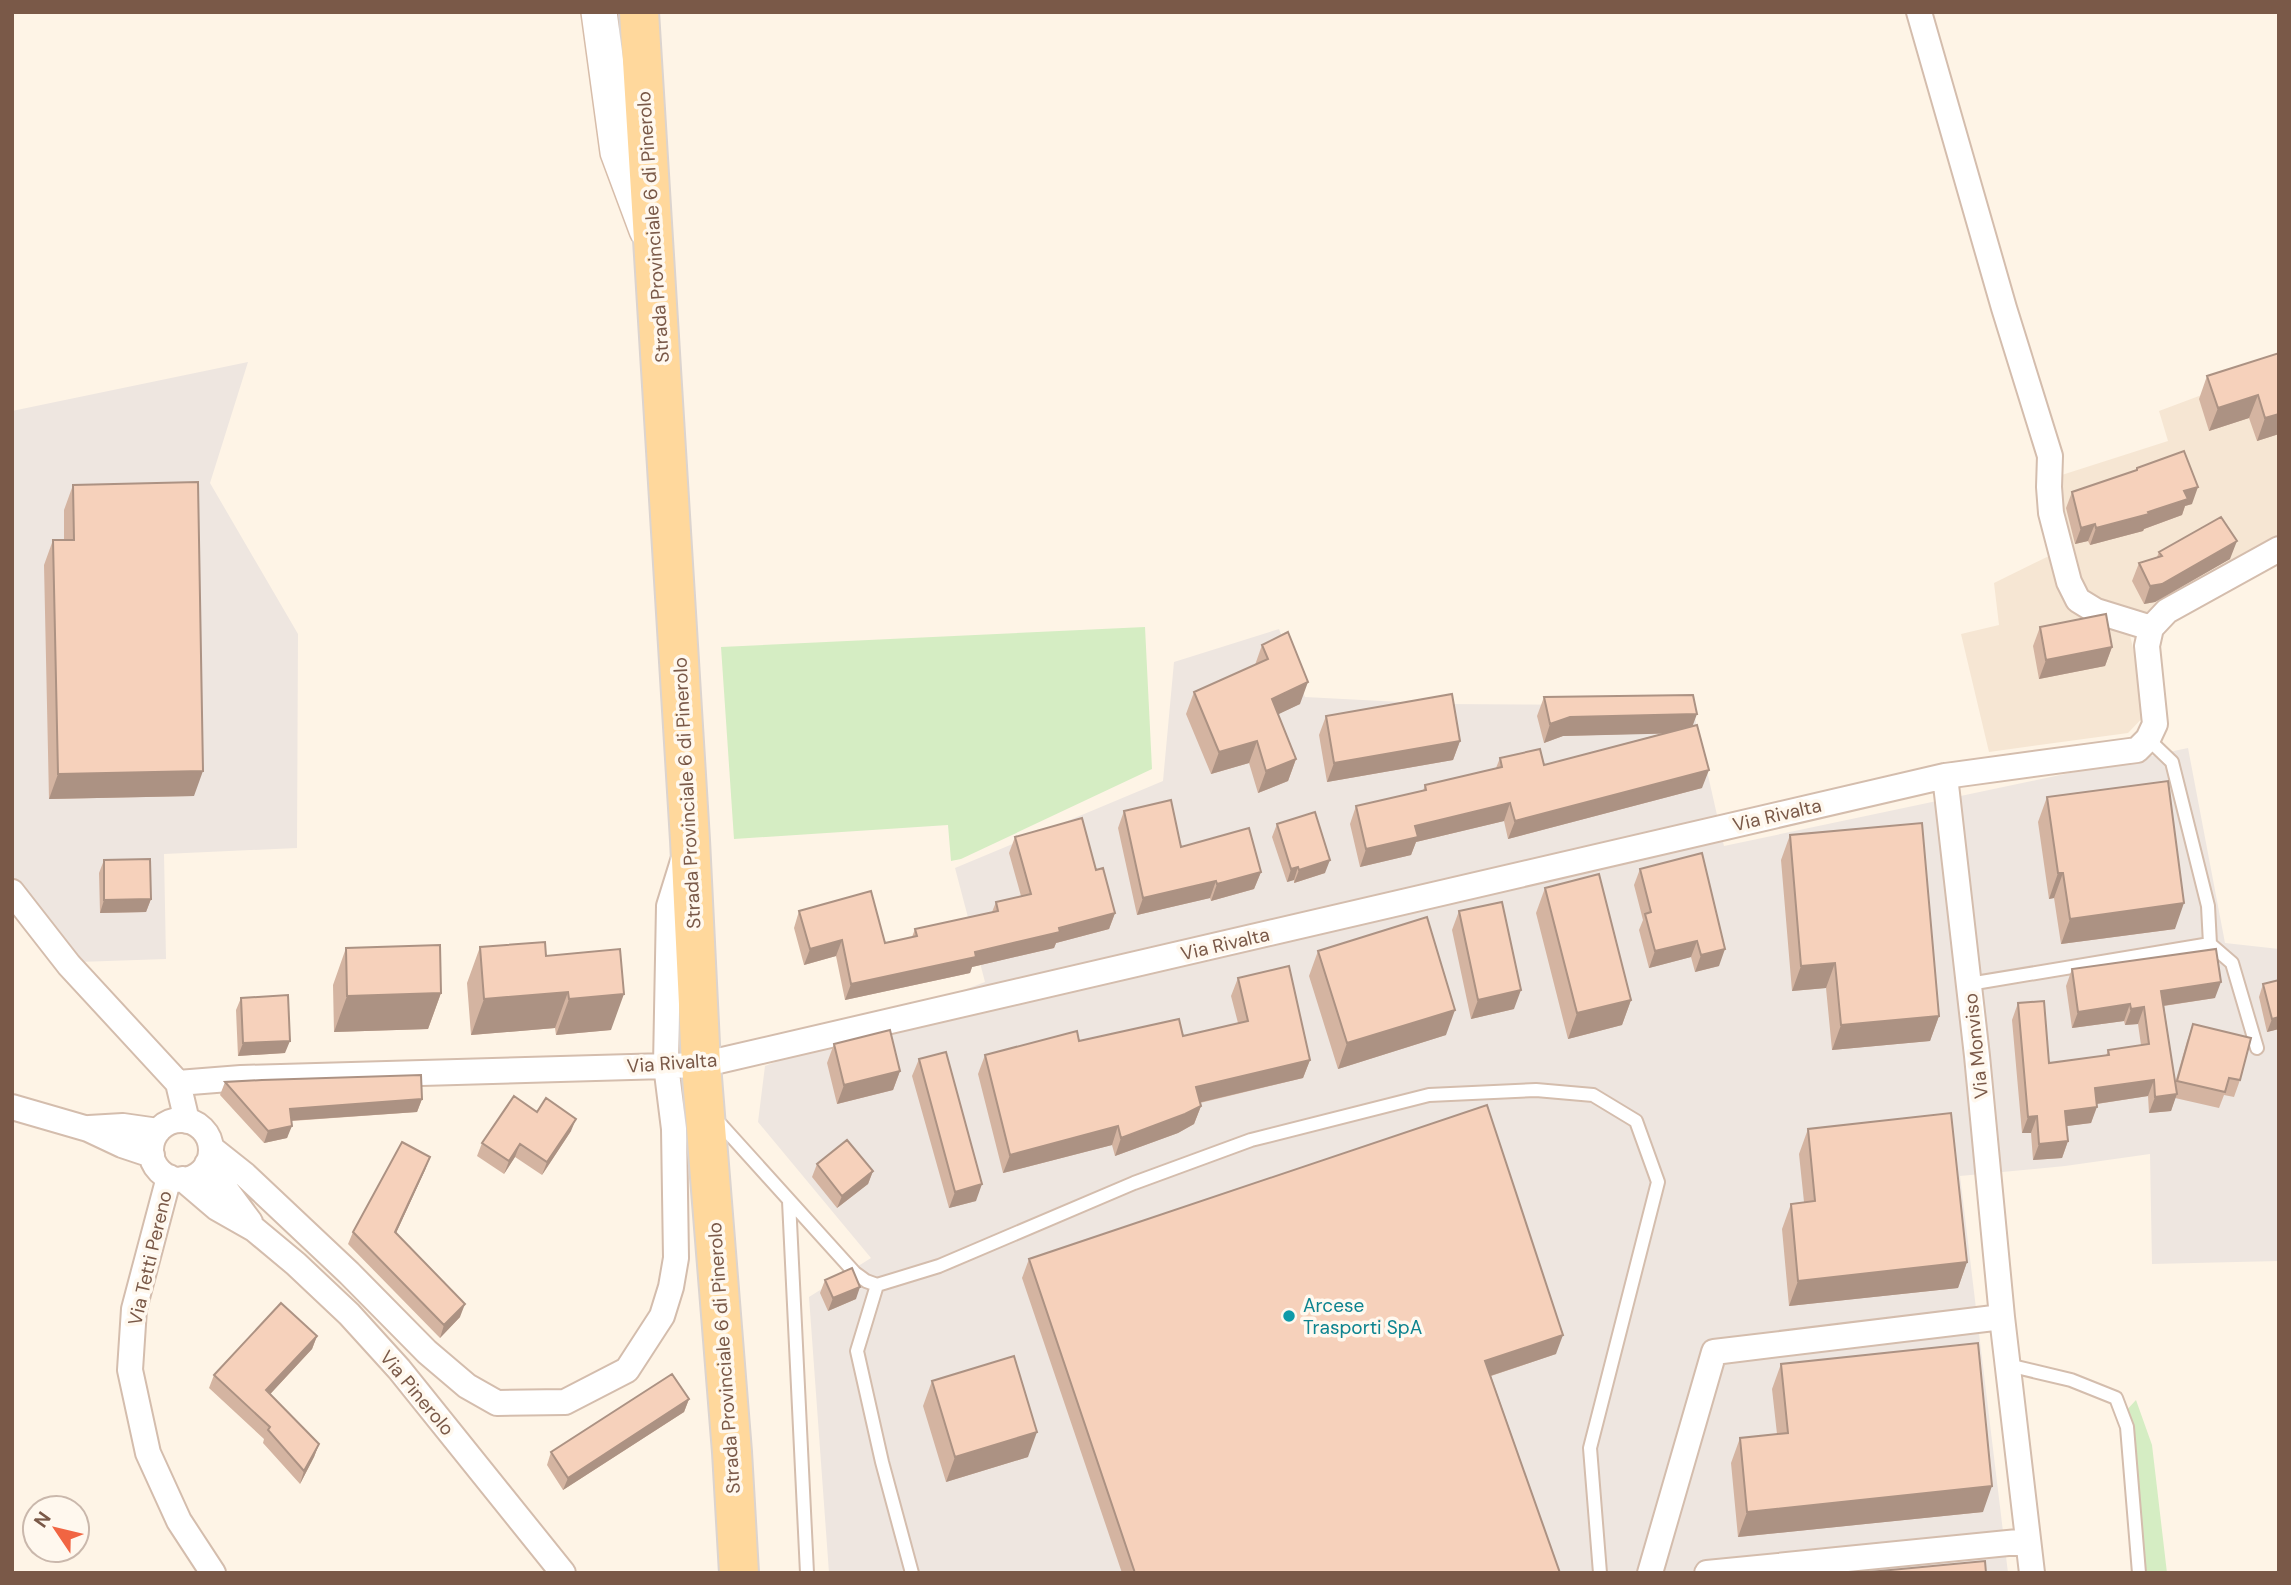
<svg xmlns="http://www.w3.org/2000/svg" width="2291" height="1585" font-family="'DM Sans',sans-serif">
	<rect width="100%" height="100%" fill="#fef4e6"/>
	<!-- residential -->
	<path fill="#f6e6d3" d="M2279 366V542L2128 628 2149 711 2128 733 1989 752 1961 634 1999 625 1994 583 2049 556 2043 481 2168 441 2159 411Z"/>
	<!-- industrial -->
	<path fill="#eee6e0" d="M248 362 210 483 298 634 297 848 164 854 166 959 78 962 12 878V411Z
		M1279 629 1305 697 1439 704 1619 705 1693 709 1724 846 2188 748 2225 943 2279 949V1261L2152 1264 2150 1154 2065 1166 1960 1176 2008 1573H829L809 1297 871 1258 758 1122 765 1066 985 982 955 868 1163 781 1174 662Z"/>
	<!-- green -->
	<path fill="#d5edc3" d="M1145 627 1152 769 961 859 951 861 948 825 734 839 721 647Z
		M2136 1400 2152 1445 2167 1573H2143L2124 1413Z"/>
	<g fill="none" stroke-linecap="round" stroke-linejoin="round">
		<defs>
			<path id="lane" d="M2148 739 2172 762 2208 906 2210 944
				M1969 984 2210 944 2232 963 2257 1048
				M714 1117 855 1273 866 1281 877 1285 939 1266 1134 1183 1251 1140 1429 1095 1536 1090 1593 1095 1636 1121 1658 1182 1590 1448 1600 1573
				M789 1201 807 1573
				M877 1285 857 1351 882 1462 912 1573
				M2008 1365 2071 1380 2116 1398 2127 1427 2139 1573"/>
			<path id="street" d="M1919 12 2004 308 2050 456 2049 487 2051 513 2069 582 2078 600 2096 611 2151 628
				M2151 628 2167 611 2279 549
				M1945 776 1977 1056 2002 1317 2032 1573
				M12 892 69 965 178 1083 187 1121
				M178 1083 241 1078 701 1065 1945 776 2137 750 2148 739 2155 724 2147 646 2151 628
				M12 1107 88 1129 122 1145 152 1155
				M151 1150a30 30 0 1 1 60 0a30 30 0 1 1-60 0Z
				M89 1128 123 1126 158 1131
				M211 1148 245 1175 349 1273 427 1352 467 1386 497 1403 565 1402 627 1370 662 1316 671 1287 676 1258 674 1129 666 1065 669 906 683 861
				M207 1164 250 1222
				M169 1177 134 1309 130 1370 148 1453 179 1521 213 1573
				M183 1179 217 1208 254 1229 296 1264 349 1314 399 1369 563 1573
				M1650 1573 1714 1352 2002 1317
				M1707 1573 2028 1541"/>
			<path id="secondary" d="M599 12 618 152 647 230"/>
			<path id="primary" d="M639 12 690 840 701 1065 732 1452 739 1573"/>
		</defs>
		<!-- lane casing -->
		<use href="#lane" stroke="#d4bdad" stroke-width="16"/>
		<!-- street casing -->
		<use href="#street" stroke="#d4bdad" stroke-width="28"/>
		<!-- secondary casing -->
		<use href="#secondary" stroke="#d7bdaa" stroke-width="38"/>
		<!-- primary casing -->
		<use href="#primary" stroke="#dcd4cf" stroke-width="42"/>
		<!-- lane -->
		<use href="#lane" stroke="#fff" stroke-width="12"/>
		<!-- street -->
		<use href="#street" stroke="#fff" stroke-width="24"/>
		<!-- secondary -->
		<use href="#secondary" stroke="#fff" stroke-width="35"/>
		<!-- primary -->
		<use href="#primary" stroke="#ffd89c" stroke-width="38"/>
	</g>
	<!-- wall -->
	<path fill="#d4b4a1" d="M2279 353V434L2257 441 2249 418 2209 431 2199 399 2207 376Z
		M2137 468 2192 504 2185 506 2182 515 2144 529 2143 531 2090 545 2088 541 2075 544 2066 508 2072 492 2136 471Z
		M73 485 194 796 49 799 44 565 53 540H64V510Z
		M2159 552 2230 559 2155 602 2144 604 2132 581 2139 563 2157 557Z
		M2040 627 2112 647 2105 666 2039 679 2033 646Z
		M1262 645 1300 704 1278 714 1296 759 1288 781 1258 793 1249 763 1211 774 1186 714 1194 692 1255 665Z
		M1544 697 1693 726 1702 788 1508 839 1504 821 1416 842 1411 855 1360 867 1350 824 1356 806 1423 791 1425 785 1496 768 1500 758 1544 765 1664 733 1563 736 1544 743 1537 716Z
		M1326 716 1460 741 1453 760 1327 782 1319 735Z
		M2047 797 2175 929 2061 944 2054 898 2049 899 2038 822Z
		M1124 811 1181 847 1261 872 1254 889 1211 901 1210 898 1137 915 1118 828Z
		M1277 824 1325 873 1294 883V880L1287 882 1272 837Z
		M1790 835 1939 1016 1930 1041 1832 1050 1826 988 1792 991 1781 860Z
		M1015 837 1096 870 1115 913 1109 929 1056 943 1054 948 972 967 970 973 845 1000 836 956 804 965 794 928 799 911 885 943 912 937 915 929 992 912 996 902 1021 896 1009 853Z
		M104 860 151 899 146 912 100 913 99 873Z
		M1640 869 1719 966 1695 972 1691 957 1649 968 1639 930 1643 920 1634 885Z
		M1545 888 1631 1000 1622 1025 1568 1039 1536 913Z
		M1459 911 1514 1009 1471 1019 1452 930Z
		M480 947 546 956 611 1030 556 1035 555 1028 471 1035 467 983Z
		M346 948 441 993 428 1029 334 1032 333 985Z
		M1318 951 1446 1035 1338 1069 1309 976Z
		M2072 969 2215 998 2164 1006 2175 1083 2187 1041 2193 1024 2240 1080 2234 1097 2224 1095 2219 1108 2175 1098 2171 1111 2149 1113 2148 1096 2097 1104 2091 1123 2067 1126 2068 1141 2062 1158 2033 1160 2031 1133H2022L2012 1020 2018 1003 2049 1063 2106 1056 2108 1050 2141 1045 2138 1024 2125 1025 2124 1021 2072 1028 2066 986Z
		M1238 978 1310 1060 1303 1078 1200 1103 1201 1106 1194 1124 1178 1133 1115 1156 1112 1145 1003 1173 978 1074 985 1055 1079 1041 1183 1036 1238 1023 1231 996Z
		M2263 984 2279 1029 2267 1032 2259 997Z
		M241 998 285 1053 238 1056 236 1010Z
		M834 1044 900 1071 893 1090 837 1104 827 1063Z
		M919 1059 976 1201 949 1208 912 1076Z
		M225 1082 422 1099 417 1112 292 1121 287 1138 264 1143 220 1095Z
		M537 1112 571 1131 542 1175 515 1157 504 1174 477 1156 482 1143Z
		M1808 1129 1967 1262 1958 1288 1789 1306 1782 1229 1791 1204 1804 1202 1799 1154Z
		M430 1157 425 1170 396 1233 460 1317 440 1338 348 1244 353 1232Z
		M817 1164 873 1171 868 1184 837 1208 812 1177Z
		M1029 1259 1556 1354 1491 1376 1560 1573H1122L1022 1278Z
		M825 1280 856 1299 828 1311 820 1293Z
		M317 1336 312 1349 270 1394 319 1444 314 1457 300 1484 263 1443 264 1439 209 1388 214 1375Z
		M1781 1364 1983 1512 1738 1537 1731 1463 1740 1438 1777 1434 1772 1389Z
		M932 1381 1028 1457 946 1482 923 1406Z
		M689 1399 684 1412 563 1490 547 1465 551 1452Z"/>
	<!-- shaded-wall -->
	<path fill="#ac9283" d="M2258 395 2249 418 2209 431 2218 408Z
		M2279 414V434L2257 441 2265 418Z
		M2198 487 2192 504 2185 506 2182 515 2144 529 2143 531 2090 545 2096 528 2148 512 2184 491Z
		M2095 524 2088 541 2075 544 2081 528Z
		M2237 541 2230 559 2155 602 2144 604 2150 586Z
		M2112 647 2105 666 2039 679 2046 660Z
		M1308 682 1300 704 1264 721 1272 699Z
		M1697 714 1690 733 1563 736 1544 743 1550 724 1570 717Z
		M1257 741 1249 763 1211 774 1219 752Z
		M1460 741 1453 760 1327 782 1334 763Z
		M1296 759 1288 781 1258 793 1266 771Z
		M1709 770 1702 788 1508 839 1515 821Z
		M203 771 194 796 49 799 58 774Z
		M1510 803 1504 821 1416 842 1411 855 1360 867 1366 849 1415 826Z
		M1330 860 1325 873 1294 883 1299 870Z
		M1298 867 1294 880 1287 882 1291 869Z
		M1261 872 1254 889 1211 901 1217 884Z
		M2058 873H2063L2054 898 2049 899Z
		M1216 881 1210 898 1137 915 1143 898Z
		M151 899 146 912 100 913 104 900Z
		M2184 903 2175 929 2061 944 2070 919Z
		M1115 913 1109 929 1056 943 1054 948 972 967 970 973 845 1000 851 984 975 952Z
		M842 940 836 956 804 965 810 949Z
		M1697 941 1691 957 1649 968 1655 951Z
		M1725 949 1719 966 1695 972 1701 955Z
		M1835 963 1826 988 1792 991 1801 966Z
		M2221 982 2215 998 2155 1007 2161 991Z
		M1521 990 1514 1009 1471 1019 1478 1000Z
		M568 992 555 1028 471 1035 484 999Z
		M441 993 428 1029 334 1032 347 996Z
		M624 994 611 1030 556 1035 569 999Z
		M1631 1000 1622 1025 1568 1039 1577 1013Z
		M2130 1004 2124 1021 2072 1028 2078 1012Z
		M2144 1007 2138 1024 2125 1025 2131 1009Z
		M1455 1010 1446 1035 1338 1069 1347 1043Z
		M1939 1016 1930 1041 1832 1050 1841 1025Z
		M2279 1017V1029L2267 1032 2272 1019Z
		M290 1041 285 1053 238 1056 243 1043Z
		M1310 1060 1303 1078 1189 1105 1196 1087Z
		M900 1071 893 1090 837 1104 844 1085Z
		M2154 1080 2148 1096 2089 1105 2095 1088Z
		M2177 1094 2171 1111 2149 1113 2155 1097Z
		M422 1099 417 1112 286 1121 290 1109Z
		M1201 1106 1194 1124 1178 1133 1115 1156 1121 1138Z
		M2097 1107 2091 1123 2059 1127 2065 1111Z
		M2037 1116 2031 1133H2022L2028 1117Z
		M576 1119 571 1131 542 1175 547 1162Z
		M292 1126 287 1138 264 1143 268 1131Z
		M1118 1126 1112 1145 1003 1173 1010 1155Z
		M2068 1141 2062 1158 2033 1160 2039 1144Z
		M520 1144 515 1157 504 1174 509 1161Z
		M430 1157 425 1170 391 1244 395 1232Z
		M873 1171 868 1184 837 1208 842 1196Z
		M982 1184 976 1201 949 1208 955 1192Z
		M1967 1262 1958 1288 1789 1306 1798 1281Z
		M860 1287 856 1299 828 1311 833 1298Z
		M465 1304 460 1317 440 1338 444 1325Z
		M1563 1335 1556 1354 1478 1380 1485 1361Z
		M317 1336 312 1349 262 1403 266 1390Z
		M689 1399 684 1412 563 1490 568 1478Z
		M1037 1432 1028 1457 946 1482 955 1457Z
		M319 1444 314 1457 300 1484 304 1471Z
		M1992 1486 1983 1512 1738 1537 1747 1512Z"/>
	<!-- building -->
	<path fill="#f6d1bb" stroke="#ac9283" stroke-width="2" d="M2279 353V414L2265 418 2258 395 2218 408 2207 376Z
		M2184 451 2198 487 2184 491 2188 499 2148 512 2149 514 2096 528 2095 524 2081 528 2072 492 2137 470V468Z
		M198 482 203 771 58 774 53 540H74L73 485Z
		M2221 517 2237 541 2162 584 2150 586 2139 563 2162 556 2159 552Z
		M2106 614 2112 647 2046 660 2040 627Z
		M1288 632 1308 682 1272 699 1296 759 1266 771 1257 741 1219 752 1194 692 1268 659 1262 645Z
		M1452 694 1460 741 1334 763 1326 716Z
		M1693 695 1697 714 1570 717 1550 724 1544 697Z
		M1697 725 1709 770 1515 821 1510 803 1415 826 1418 837 1366 849 1356 806 1426 790 1425 785 1502 767 1500 758 1540 749 1544 765Z
		M2168 781 2184 903 2070 919 2063 873H2058L2047 797Z
		M1171 800 1181 847 1249 828 1261 872 1217 884 1216 881 1143 898 1124 811Z
		M1315 812 1330 860 1299 870 1298 867 1291 869 1277 824Z
		M1082 818 1096 870 1103 868 1115 913 1059 928 1060 932 975 952 976 957 851 984 842 940 810 949 799 911 871 891 885 943 917 936 915 929 998 911 996 902 1031 894 1015 837Z
		M1922 823 1939 1016 1841 1025 1835 963 1801 966 1790 835Z
		M1702 853 1725 949 1701 955 1697 941 1655 951 1645 914 1651 912 1640 869Z
		M150 859 151 899 104 900V860Z
		M1599 874 1631 1000 1577 1013 1545 888Z
		M1502 902 1521 990 1478 1000 1459 911Z
		M1427 917 1455 1010 1347 1043 1318 951Z
		M545 942 546 956 620 949 624 994 569 999 568 992 484 999 480 947Z
		M440 945 441 993 347 996 346 948Z
		M2216 949 2221 982 2161 991 2177 1094 2155 1097 2154 1080 2095 1088 2097 1107 2065 1111 2068 1141 2039 1144 2037 1116 2028 1117 2018 1003 2044 1001 2049 1063 2109 1055 2108 1050 2149 1044 2144 1007 2131 1009 2130 1004 2078 1012 2072 969Z
		M1289 966 1310 1060 1196 1087 1201 1106 1185 1114 1121 1138 1118 1126 1010 1155 985 1055 1077 1031 1079 1041 1179 1019 1183 1036 1248 1021 1238 978Z
		M2279 980V1017L2272 1019 2263 984Z
		M288 995 290 1041 243 1043 241 998Z
		M2193 1024 2251 1038 2240 1080 2229 1078 2225 1092 2177 1081Z
		M890 1030 900 1071 844 1085 834 1044Z
		M946 1052 982 1184 955 1192 919 1059Z
		M421 1075 422 1099 290 1109 292 1126 268 1131 225 1082 262 1080Z
		M514 1096 537 1112 546 1098 576 1119 547 1162 520 1144 509 1161 482 1143Z
		M1487 1105 1563 1335 1485 1361 1560 1573H1135L1029 1259Z
		M1951 1113 1967 1262 1798 1281 1791 1204 1815 1201 1808 1129Z
		M847 1140 873 1171 842 1196 817 1164Z
		M402 1142 430 1157 395 1232 465 1304 444 1325 353 1232Z
		M852 1268 860 1287 833 1298 825 1280Z
		M281 1303 317 1336 266 1390 319 1444 304 1471 268 1430 270 1427 214 1375Z
		M1978 1343 1992 1486 1747 1512 1740 1438 1788 1433 1781 1364Z
		M1014 1356 1037 1432 955 1457 932 1381Z
		M672 1374 689 1399 568 1478 551 1452Z
		M1985 1561 1986 1573H1859Z"/>
	<!-- markers -->
	<circle fill="#0f9aa8" stroke="#fff8ee" stroke-width="2.5" cx="1289" cy="1316" r="7"/>
	<g text-anchor="middle" dominant-baseline="central" stroke-width="7" stroke-linejoin="round" paint-order="stroke">
		<!-- street labels -->
		<g font-size="19" fill="#7a5948" stroke="#fff8ee">
			<text transform="translate(653 227) rotate(-94)">Strada Provinciale 6 di Pinerolo</text>
			<text transform="translate(687 793) rotate(-93)">Strada Provinciale 6 di Pinerolo</text>
			<text transform="translate(1777 815) rotate(-13)">Via Rivalta</text>
			<text transform="translate(1225 944) rotate(-13)">Via Rivalta</text>
			<text transform="translate(1976 1046) rotate(-96)">Via Monviso</text>
			<text transform="translate(672 1063) rotate(-4)">Via Rivalta</text>
			<text transform="translate(150 1258) rotate(-77)">Via Tetti Pereno</text>
			<text transform="translate(724 1358) rotate(-94)">Strada Provinciale 6 di Pinerolo</text>
			<text transform="translate(417 1393) rotate(50)">Via Pinerolo</text>
		</g>
		<!-- culture labels -->
		<g font-size="19" fill="#0d838f" stroke="#fff8ee" text-anchor="start">
			<text x="1303" y="1305">Arcese<tspan x="1303" dy="22">Trasporti SpA</tspan></text>
		</g>
	</g>
	<!-- border -->
	<rect width="2291" height="1585" fill="none" stroke="#7a5948" stroke-width="28"/>
	<!-- north arrow -->
	<g transform="translate(56 1529) rotate(305)"><circle r="33" fill="#fff8ee" stroke="#cab8ac" stroke-width="2"/>
	<path d="M0-5L12 26L0 18L-12 26Z" fill="#f16542"/>
	<text y="-10" font-size="19" font-weight="bold" text-anchor="middle" fill="#7a5948">N</text>
	</g>
</svg>
